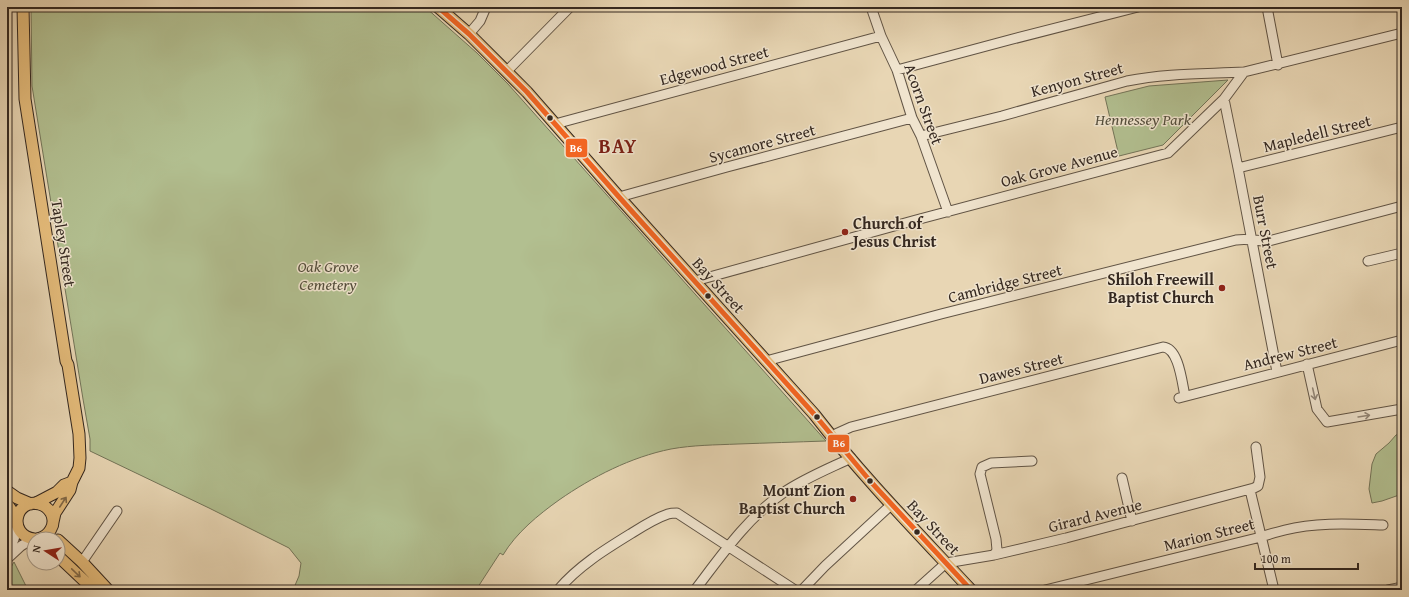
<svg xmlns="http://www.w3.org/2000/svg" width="1409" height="597" font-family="'Gentium Book Plus',serif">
	<rect width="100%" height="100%" fill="#e8d6b4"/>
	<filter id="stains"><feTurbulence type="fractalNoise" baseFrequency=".005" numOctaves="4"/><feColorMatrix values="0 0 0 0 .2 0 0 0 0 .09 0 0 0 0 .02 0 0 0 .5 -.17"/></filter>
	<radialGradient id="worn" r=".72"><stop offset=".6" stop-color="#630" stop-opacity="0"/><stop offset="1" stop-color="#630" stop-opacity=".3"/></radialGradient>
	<!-- green -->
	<path fill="#b2bf90" stroke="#737458" d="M31 7H425L477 53 508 84 826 441C796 442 767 443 738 444 715 445 693 445 671 449 631 457 592 477 559 500 538 515 516 533 503 555L500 553 476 590H293L299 576 301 563 289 548 209 508 90 451V439L83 399 32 86Z
		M1228 80 1163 145 1119 156 1105 97 1149 86Z
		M1402 433V494L1382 501 1372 503 1369 489 1372 464 1376 454 1389 443 1396 435Z
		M14 562 28 590H14C6 575 5 577 14 562Z"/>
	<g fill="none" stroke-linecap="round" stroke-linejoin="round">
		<defs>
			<path id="minor" d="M871 7 881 36 897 70 912 118 921 136 948 212
				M1267 7 1278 65
				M469 34 480 21 486 7
				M897 70 1009 40 1138 7
				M507 71 570 7
				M1224 99 1238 168 1277 372
				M555 124 881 36
				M921 136 1002 116 1127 81C1166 73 1205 74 1244 72
				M1238 168 1402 127
				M619 197 727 167 912 118
				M1368 261 1402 253
				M695 281 916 220 1168 153 1224 99 1244 72 1402 33
				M766 361 941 314 1236 240C1247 238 1258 241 1269 241L1402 206
				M1307 364 1317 409 1327 422 1402 409
				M1179 398 1402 340
				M831 436 851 427 1163 347C1179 348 1182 383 1185 396
				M1122 478 1132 521
				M1250 490 1274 590
				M7 553C13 544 16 536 17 526
				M994 555 997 550 996 539 980 474 982 467 991 463 1032 461
				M7 559 21 546 32 539
				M82 562 117 511
				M558 590C578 566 606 549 632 533 643 526 656 518 668 514 671 513 675 513 677 513L795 590
				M695 590C721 556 747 518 783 493 803 479 828 469 851 458
				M802 590 825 566 891 505
				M916 590 946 563 994 555 1066 538 1254 488 1258 486 1260 477 1256 447
				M1045 590 1261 537C1269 534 1277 532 1285 530 1316 522 1351 524 1383 525
				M1388 590 1398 588"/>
			<path id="major" d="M23 7 25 99 66 361 68 365 79 434 80 458 79 468 72 482 70 490 55 513 53 522
				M438 7 469 34 527 92 619 197 814 414C862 476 917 532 971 590
				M7 491 17 498 31 504
				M36 503 57 492 64 485 72 482
				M7 504 17 518
				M34 539C7 535 15 498 39 504 44 505 48 508 51 513 57 524 49 537 37 539
				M58 540 82 562 108 590
				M58 556 94 590"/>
		</defs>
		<!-- minor casing -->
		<use href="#minor" stroke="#615445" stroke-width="11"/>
		<!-- major casing -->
		<use href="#major" stroke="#342820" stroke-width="13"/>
		<!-- minor -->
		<use href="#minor" stroke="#f0e4ce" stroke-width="9"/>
		<!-- major -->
		<use href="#major" stroke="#e4bb7a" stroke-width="11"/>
		<defs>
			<path id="bus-1" d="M438 7 469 34 527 92 619 197 814 414 871 482 971 590"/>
		</defs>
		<!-- bus-1 casing -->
		<use href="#bus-1" stroke="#f0e4ce" stroke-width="8"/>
		<!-- bus-1 -->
		<use href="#bus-1" stroke="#f26522" stroke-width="5"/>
	</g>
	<!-- one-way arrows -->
	<defs><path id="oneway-shaft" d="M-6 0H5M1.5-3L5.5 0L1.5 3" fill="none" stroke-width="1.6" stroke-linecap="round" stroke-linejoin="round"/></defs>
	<g stroke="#928677">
		<use href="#oneway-shaft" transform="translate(1314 394) rotate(77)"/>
		<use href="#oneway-shaft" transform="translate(1364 416) rotate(-9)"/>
	</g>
	<g stroke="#836a48">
		<use href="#oneway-shaft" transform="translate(63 502) rotate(-57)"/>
		<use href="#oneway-shaft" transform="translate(76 573) rotate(44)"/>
	</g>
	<!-- markers -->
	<g fill="#342820" stroke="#f0e4ce" stroke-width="1.5">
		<circle cx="550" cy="118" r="3.5"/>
		<circle cx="708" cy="296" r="3.5"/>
		<circle cx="817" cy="417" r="3.5"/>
		<circle cx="870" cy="481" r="3.5"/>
		<circle cx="917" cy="532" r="3.5"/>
	</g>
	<g fill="#8f2418" stroke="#f0e4ce" stroke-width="1.5">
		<circle cx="845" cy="232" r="4"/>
		<circle cx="1222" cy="288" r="4"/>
		<circle cx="853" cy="499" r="4"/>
	</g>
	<g text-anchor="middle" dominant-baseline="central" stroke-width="3" stroke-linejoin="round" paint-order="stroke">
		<!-- street labels -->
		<g font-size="16" fill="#342820" stroke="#f0e4ce">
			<text transform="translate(714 65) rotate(-15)">Edgewood Street</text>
			<text transform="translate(1077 79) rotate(-15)">Kenyon Street</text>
			<text transform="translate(924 104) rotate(70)">Acorn Street</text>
			<text transform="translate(1317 133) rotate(-14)">Mapledell Street</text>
			<text transform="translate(762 143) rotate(-15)">Sycamore Street</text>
			<text transform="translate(1059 166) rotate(-15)">Oak Grove Avenue</text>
			<text transform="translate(1266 232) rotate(79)">Burr Street</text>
			<text transform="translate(64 243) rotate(81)">Tapley Street</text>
			<text transform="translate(1005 283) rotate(-14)">Cambridge Street</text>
			<text transform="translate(719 285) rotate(48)">Bay Street</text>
			<text transform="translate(1290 353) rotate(-14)">Andrew Street</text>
			<text transform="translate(1021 368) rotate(-14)">Dawes Street</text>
			<text transform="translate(1095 515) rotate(-14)">Girard Avenue</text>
			<text transform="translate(934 527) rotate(47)">Bay Street</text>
			<text transform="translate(1209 534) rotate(-14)">Marion Street</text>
		</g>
		<!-- park labels -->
		<g font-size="16" font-style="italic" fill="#544e3c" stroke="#f0e4ce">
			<text x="1143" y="119">Hennessey Park</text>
			<text x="328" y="266">Oak Grove<tspan x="328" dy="18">Cemetery</tspan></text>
		</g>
		<!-- poi labels -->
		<g font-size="16" font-weight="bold" fill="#342820" stroke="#f0e4ce" text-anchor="end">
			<text x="853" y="223" text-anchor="start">Church of<tspan x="853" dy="18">Jesus Christ</tspan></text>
			<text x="1214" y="279">Shiloh Freewill<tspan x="1214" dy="18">Baptist Church</tspan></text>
			<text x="845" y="490">Mount Zion<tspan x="845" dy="18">Baptist Church</tspan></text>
		</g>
		<!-- district labels -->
		<g font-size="20" font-weight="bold" letter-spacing="1" fill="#7a1f14" stroke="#f0e4ce">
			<text x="618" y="145">BAY</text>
		</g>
	</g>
	<g stroke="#f0e4ce" stroke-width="1.5">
		<rect x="565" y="138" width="23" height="20" rx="4" fill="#f26522"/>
		<rect x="827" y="434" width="23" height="19" rx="4" fill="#f26522"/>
	</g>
	<g font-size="11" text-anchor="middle" font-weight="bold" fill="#fff">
		<text x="576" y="152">B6</text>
		<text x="839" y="447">B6</text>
	</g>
	<!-- margin -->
	<rect width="1409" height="597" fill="none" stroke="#e8d6b4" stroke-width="24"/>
	<rect x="8" y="8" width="1393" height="581" fill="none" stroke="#342820" stroke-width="2"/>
	<rect x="12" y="12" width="1385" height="573" fill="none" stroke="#342820"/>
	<!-- north arrow -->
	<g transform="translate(46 551) rotate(282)"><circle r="19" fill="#f0e4ce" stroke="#a59988"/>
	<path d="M0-3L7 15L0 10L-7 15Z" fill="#8f2418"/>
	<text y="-6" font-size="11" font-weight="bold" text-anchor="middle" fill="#342820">N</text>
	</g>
	<!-- scale -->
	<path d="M1255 563v6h103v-6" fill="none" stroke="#342820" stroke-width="2"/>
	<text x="1261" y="563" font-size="12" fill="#342820" stroke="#f0e4ce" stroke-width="3" paint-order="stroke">100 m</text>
	<rect width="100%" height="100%" filter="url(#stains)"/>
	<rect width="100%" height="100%" fill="url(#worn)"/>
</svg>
